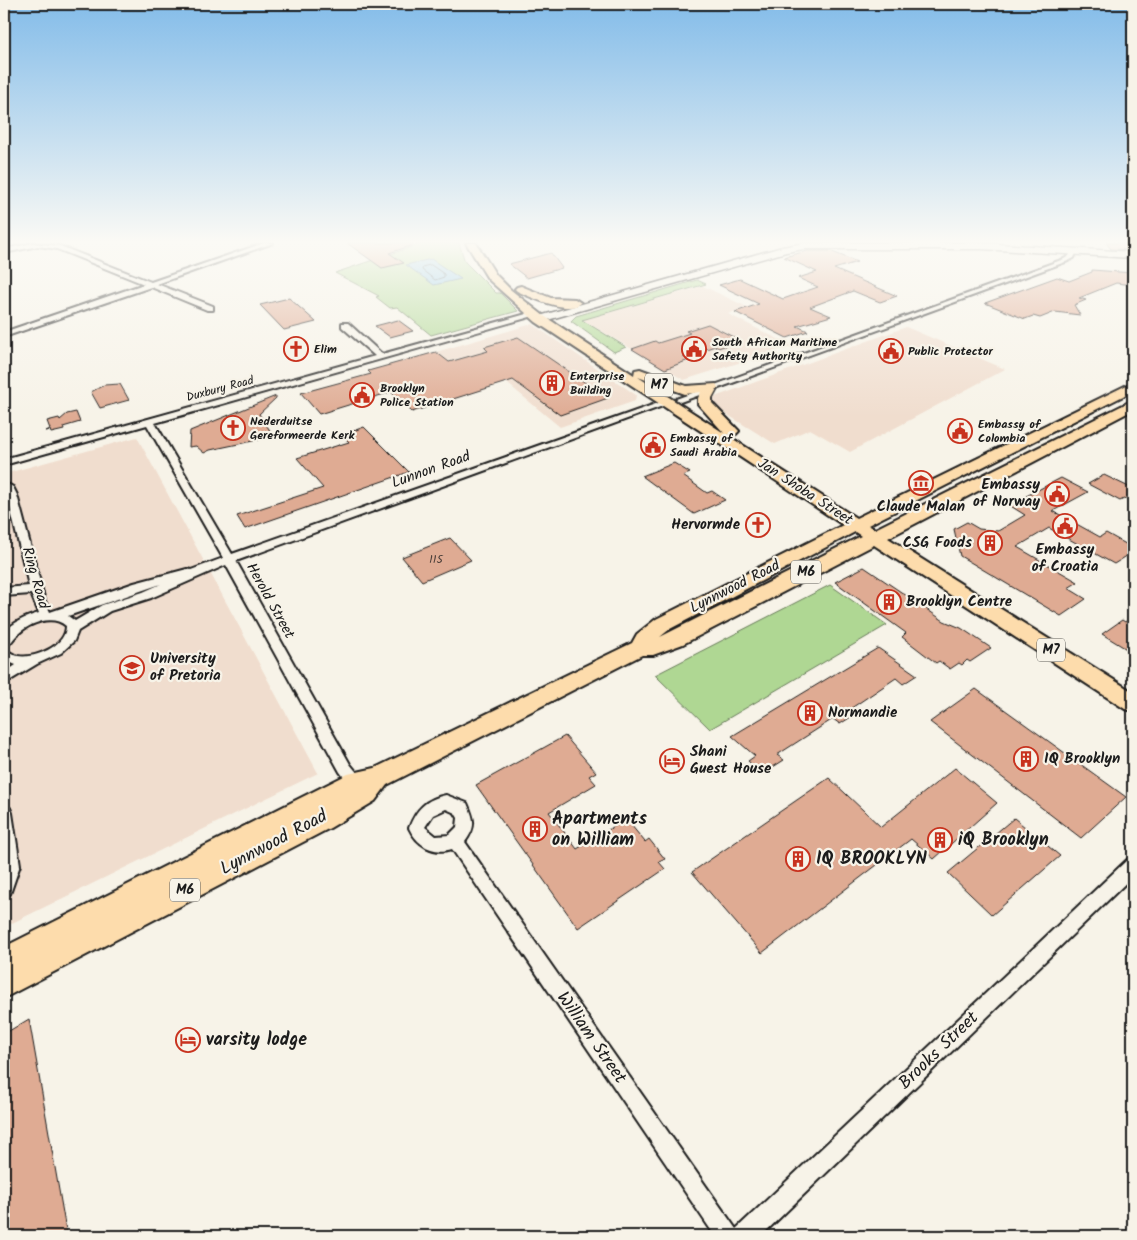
<svg xmlns="http://www.w3.org/2000/svg" width="1137" height="1240" font-family="Kalam,sans-serif">
	<rect width="100%" height="100%" fill="#f7f3e8"/>
	<filter id="ink" filterUnits="userSpaceOnUse"><feTurbulence type="fractalNoise" baseFrequency=".02" numOctaves="2"/><feDisplacementMap in="SourceGraphic" scale="10" xChannelSelector="R" yChannelSelector="G"/><feConvolveMatrix kernelMatrix="1 2 1 2 8 2 1 2 1" color-interpolation-filters="sRGB"/></filter>
	<g filter="url(#ink)">
		<!-- built -->
		<path fill="#f0ddce" d="M703 286 747 307 728 314 792 346 684 380 583 320Z
			M532 324 636 395 635 401 560 427 473 355 448 361 436 352Z
			M906 327 1005 369 850 452 810 429 775 444 710 404 712 398Z
			M137 437 318 773 4 927V474Z"/>
		<!-- green -->
		<path fill="#afd793" stroke="#667a58" d="M423 243H459L465 262 496 293H500L518 311 431 335 397 307 390 308 376 297 379 296 335 273Z
			M697 280 706 284 582 320 626 347 614 352 571 321 576 316Z
			M830 585 887 625 710 729 655 675Z"/>
		<!-- water -->
		<path fill="#8bc8eb" stroke="#5f8398" d="M431 259 461 279 434 285 406 265Z"/>
		<g fill="none" stroke-linecap="round" stroke-linejoin="round">
			<!-- shore -->
			<path stroke="#48616f" stroke-width="1" d="M431 265 444 274V277L435 280 422 270 423 267Z"/>
		</g>
		<!-- building -->
		<path fill="#dfab93" stroke="#1c1c1c" d="M347 243H412L413 245 389 253 404 263 382 268Z
			M1106 243H1133V250L1111 249Z
			M807 251H830L857 262 834 269 897 296 880 302 853 291 810 307 831 316 797 326 808 331 787 338 735 312 759 304 719 285 740 279 783 299 818 287 798 278 817 272 784 257Z
			M551 253 562 268 527 278 509 264Z
			M1092 270 1133 273V285L1116 283 1079 298 1086 300 1074 305 1080 315 1055 312 1040 318 1033 316 1025 319 985 303 1057 277 1069 281 1092 272Z
			M289 298 316 322 284 330 260 305Z
			M398 320 413 331 390 337 375 326Z
			M708 324 741 341 718 348 715 346 683 357 689 360 665 369 632 349 655 341 658 343 690 333 686 331Z
			M518 337 608 398 560 415 513 380 412 412 391 392 319 414 301 393 371 374 368 371 436 352 449 362 488 351 484 347Z
			M120 384 129 400 100 408 91 392 104 385Z
			M276 396V398L259 414 271 432 267 438 210 450 204 453 196 446 189 447 190 431Z
			M76 412 80 422 63 427 64 430 51 433 50 430 46 431 50 429 47 421 59 418 60 420 67 414Z
			M364 427 409 472 245 529 237 516 323 488 297 458 349 442 342 435Z
			M674 463 690 473 683 476 707 493 712 491 725 500 694 514 642 476Z
			M1104 475 1133 489V494L1120 501 1088 484Z
			M1061 478 1088 492 1053 511 1100 537 1106 533 1133 548V552L1114 564 1049 528 1017 547 1078 582 1068 588 1086 599 1061 616 960 556 954 529 967 522 979 529 998 531 1025 515 1009 505Z
			M450 538 471 560 422 581 402 557Z
			M864 567 944 621 961 628 991 648 970 662 967 660 962 665 959 663 950 669 939 661 936 663 902 637 906 633 835 582Z
			M1133 616V653L1102 634 1122 620 1125 622Z
			M878 648 917 675 903 684 896 678 847 711 854 715 840 724 833 719 777 755 784 760 762 774 748 761 755 756 732 736Z
			M976 689 1126 797 1081 838 930 722Z
			M565 736 596 772 589 776 596 784 549 812 577 849 626 819 645 842 649 839 665 859 659 862 665 869 578 928 476 785Z
			M955 768 997 803 934 859 911 839 762 953 692 872 829 778 881 827Z
			M1014 818 1060 856 992 915 948 873Z
			M29 1019 67 1236H4V1034Z"/>
		<g fill="none" stroke-linecap="round" stroke-linejoin="round">
			<defs>
				<path id="street" d="M33 243 60 246 151 282 264 243H273L157 284 213 306V310H207L151 287 4 337V332L144 284 57 249 38 246 4 253V249Z
					M1072 250 1077 251 1074 258 1068 261 683 401 680 402 676 399 1064 259 1069 256Z
					M530 313 537 315 155 423 232 554 664 401 667 400 671 403 236 561 350 764 368 786 365 791C353 795 347 781 340 772L226 565 151 598 110 611 78 631 74 641 61 653 37 664 4 684V673L16 665 4 660V649C9 651 13 655 18 656 35 659 66 646 66 626 52 614 30 623 18 634 13 638 11 645 4 647V633C13 622 25 617 39 613L31 594 4 596V588L29 586 7 495 4 490V482L13 487 17 495 45 601 50 612 134 583 187 569 191 570 223 558 147 425 4 465V459L375 356 342 327V323H348L382 354ZM161 584 143 592 102 605 75 621 68 616Z
					M446 795 467 803C474 819 477 826 465 842L736 1229 1127 860 1133 857V876L761 1236H715L452 849C433 855 417 845 409 828 416 809 426 799 446 795ZM446 809 455 813 458 818 457 827 449 835 436 836 425 827 433 815Z
					M4 806 10 808 12 813 20 865 10 894 4 896Z"/>
				<path id="secondary" d="M804 243H981L1133 252V258L981 249H804L786 252 544 321H536L535 319 536 317 782 247Z"/>
				<path id="primary" d="M466 243H476L496 275 511 290 544 316 634 375 635 370 640 369 686 386 716 384 718 387 712 398V403L739 431 736 434 727 435 856 518 1133 382V391L868 525 875 529 1133 400V410L888 538 1133 692V711L1125 709 874 545 683 644 653 655H642L387 785 375 801 330 828 4 998V947L348 774 375 768 632 643 637 634 656 619 843 525 536 322 488 279ZM638 377 685 394 701 392 698 398V404L724 433ZM855 532 861 536 660 637 670 629Z
					M521 286 551 298 575 299 581 303C569 315 530 297 517 291L515 289 517 287Z"/>
			</defs>
			<!-- street casing -->
			<use href="#street" stroke="#1c1c1c" stroke-width="4"/>
			<!-- secondary casing -->
			<use href="#secondary" stroke="#1c1c1c" stroke-width="3"/>
			<!-- primary casing -->
			<use href="#primary" stroke="#1c1c1c" stroke-width="4"/>
			<!-- street -->
			<use href="#street" fill="#f7f3e8" fill-rule="evenodd"/>
			<!-- secondary -->
			<use href="#secondary" fill="#f7f3e8" fill-rule="evenodd"/>
			<!-- primary -->
			<use href="#primary" fill="#fddcac" fill-rule="evenodd"/>
		</g>
	</g>
	<!-- sky -->
	<linearGradient id="sky" x2="0" y2="1"><stop stop-color="#83bce9"/><stop offset="0.58" stop-color="#fbfaf5"/><stop offset="1" stop-color="#fbfaf5" stop-opacity="0"/></linearGradient>
	<rect width="1137" height="417" fill="url(#sky)"/>
	<!-- icons -->
	<defs>
		<symbol id="church-ring" viewBox="-11 -11 22 22"><circle r="9.5" fill="#f7f3e8" stroke="#c8321e" stroke-width="1.5"/><path d="M-1.2-6h2.4v3.5h3.3v2.4h-3.3V6h-2.4V-.1h-3.3v-2.4h3.3Z" fill="#c8321e"/></symbol>
		<symbol id="civic-ring" viewBox="-11 -11 22 22"><circle r="9.5" fill="#f7f3e8" stroke="#c8321e" stroke-width="1.5"/><path d="M-.6-6.5H3V-4.5H.6V-3L4-1V1h2V6H-6V1h2V-1L-.6-3ZM-1.2 2.5V6h2.4V2.5Z" fill="#c8321e"/></symbol>
		<symbol id="building-ring" viewBox="-11 -11 22 22"><circle r="9.5" fill="#f7f3e8" stroke="#c8321e" stroke-width="1.5"/><path d="M-4-6H4V6H1V3H-1V6H-4ZM-2.5-4.3h1.7v1.8h-1.7ZM.8-4.3h1.7v1.8H.8ZM-2.5-1h1.7V.8h-1.7ZM.8-1h1.7V.8H.8Z" fill="#c8321e"/></symbol>
		<symbol id="museum-ring" viewBox="-11 -11 22 22"><circle r="9.5" fill="#f7f3e8" stroke="#c8321e" stroke-width="1.5"/><path d="M0-6L6-3V-2H-6V-3ZM-5-1h2V3h-2ZM-1-1h2V3h-2ZM3-1h2V3H3ZM-6 4H6V6H-6Z" fill="#c8321e"/></symbol>
		<symbol id="university-ring" viewBox="-11 -11 22 22"><circle r="9.5" fill="#f7f3e8" stroke="#c8321e" stroke-width="1.5"/><path d="M0-5L7-2L0 1L-7-2ZM-4 1L0 2.5L4 1V4Q0 6-4 4Z" fill="#c8321e"/></symbol>
		<symbol id="hotel-ring" viewBox="-11 -11 22 22"><circle r="9.5" fill="#f7f3e8" stroke="#c8321e" stroke-width="1.5"/><path d="M-6-4.5h1.5V1H6V5H4.5V3h-9V5H-6ZM-4 0a1.8 1.8 0 1 1 3.6 0ZM.5 0V-2.5h3Q6-2.5 6 0Z" fill="#c8321e"/></symbol>
	</defs>
	<g fill-rule="evenodd">
		<use href="#church-ring" x="282" y="335" width="28" height="28"/>
		<use href="#civic-ring" x="680" y="335" width="28" height="28"/>
		<use href="#civic-ring" x="877" y="337" width="28" height="28"/>
		<use href="#building-ring" x="538" y="369" width="28" height="28"/>
		<use href="#civic-ring" x="348" y="381" width="28" height="28"/>
		<use href="#church-ring" x="219" y="414" width="28" height="28"/>
		<use href="#civic-ring" x="946" y="417" width="28" height="28"/>
		<use href="#civic-ring" x="639" y="431" width="28" height="28"/>
		<use href="#museum-ring" x="907" y="469" width="28" height="28"/>
		<use href="#civic-ring" x="1043" y="480" width="28" height="28"/>
		<use href="#church-ring" x="744" y="511" width="28" height="28"/>
		<use href="#civic-ring" x="1051" y="512" width="28" height="28"/>
		<use href="#building-ring" x="976" y="529" width="28" height="28"/>
		<use href="#building-ring" x="875" y="588" width="28" height="28"/>
		<use href="#university-ring" x="118" y="654" width="28" height="28"/>
		<use href="#building-ring" x="796" y="699" width="28" height="28"/>
		<use href="#building-ring" x="1012" y="745" width="28" height="28"/>
		<use href="#hotel-ring" x="658" y="747" width="28" height="28"/>
		<use href="#building-ring" x="521" y="815" width="28" height="28"/>
		<use href="#building-ring" x="926" y="826" width="28" height="28"/>
		<use href="#building-ring" x="784" y="845" width="28" height="28"/>
		<use href="#hotel-ring" x="174" y="1026" width="28" height="28"/>
	</g>
	<g text-anchor="middle" dominant-baseline="central" stroke-width="4.5" stroke-linejoin="round" paint-order="stroke">
		<!-- far-poi labels -->
		<g font-size="12" font-weight="bold" fill="#1c1c1c" stroke="#f7f3e8" text-anchor="start">
			<text x="712" y="342">South African Maritime<tspan x="712" dy="14">Safety Authority</tspan></text>
			<text x="314" y="349">Elim</text>
			<text x="908" y="351">Public Protector</text>
			<text x="570" y="376">Enterprise<tspan x="570" dy="14">Building</tspan></text>
			<text x="380" y="388">Brooklyn<tspan x="380" dy="14">Police Station</tspan></text>
			<text x="250" y="421">Nederduitse<tspan x="250" dy="14">Gereformeerde Kerk</tspan></text>
			<text x="978" y="424">Embassy of<tspan x="978" dy="14">Colombia</tspan></text>
			<text x="670" y="438">Embassy of<tspan x="670" dy="14">Saudi Arabia</tspan></text>
		</g>
		<!-- far-street labels -->
		<g font-size="12" fill="#1c1c1c" stroke="#f7f3e8">
			<text transform="translate(220 389) rotate(-15)">Duxbury Road</text>
		</g>
		<!-- number labels -->
		<g font-size="12" fill="#4d403a">
			<text x="436" y="559">115</text>
		</g>
		<!-- shield labels -->
		<g fill="#f7f3e8" stroke="#5e5c59" stroke-width="1">
			<rect x="645" y="373.5" width="28" height="23" rx="4"/>
			<rect x="791" y="560.5" width="30" height="23" rx="4"/>
			<rect x="1037" y="638.5" width="28" height="23" rx="4"/>
			<rect x="170" y="878.5" width="30" height="23" rx="4"/>
		</g>
		<g font-size="14" font-weight="bold" fill="#1c1c1c">
			<text x="659" y="385">M7</text>
			<text x="806" y="572">M6</text>
			<text x="1051" y="650">M7</text>
			<text x="185" y="890">M6</text>
		</g>
		<!-- street labels -->
		<g font-size="15" fill="#1c1c1c" stroke="#f7f3e8">
			<text transform="translate(431 470) rotate(-20)">Lunnon Road</text>
			<text transform="translate(805 492) rotate(33)">Jan Shoba Street</text>
			<text transform="translate(35 578) rotate(74)">Ring Road</text>
			<text transform="translate(735 587) rotate(-27)">Lynnwood Road</text>
			<text transform="translate(270 601) rotate(61)">Herold Street</text>
		</g>
		<!-- poi labels -->
		<g font-size="15" font-weight="bold" fill="#1c1c1c" stroke="#f7f3e8" text-anchor="start">
			<text x="1040" y="485" text-anchor="end">Embassy<tspan x="1040" dy="17">of Norway</tspan></text>
			<text x="921" y="507" text-anchor="middle">Claude Malan</text>
			<text x="740" y="525" text-anchor="end">Hervormde</text>
			<text x="972" y="543" text-anchor="end">CSG Foods</text>
			<text x="1065" y="550" text-anchor="middle">Embassy<tspan x="1065" dy="17">of Croatia</tspan></text>
			<text x="906" y="602">Brooklyn Centre</text>
			<text x="150" y="659">University<tspan x="150" dy="17">of Pretoria</tspan></text>
			<text x="828" y="713">Normandie</text>
			<text x="690" y="752">Shani<tspan x="690" dy="17">Guest House</tspan></text>
			<text x="1044" y="759">IQ Brooklyn</text>
		</g>
		<!-- near-poi labels -->
		<g font-size="18" font-weight="bold" fill="#1c1c1c" stroke="#f7f3e8" text-anchor="start">
			<text x="552" y="819">Apartments<tspan x="552" dy="21">on William</tspan></text>
			<text x="958" y="840">iQ Brooklyn</text>
			<text x="816" y="859">IQ BROOKLYN</text>
			<text x="206" y="1040">varsity lodge</text>
		</g>
		<!-- near-street labels -->
		<g font-size="18" fill="#1c1c1c" stroke="#f7f3e8">
			<text transform="translate(274 843) rotate(-28)">Lynnwood Road</text>
			<text transform="translate(591 1038) rotate(55)">William Street</text>
			<text transform="translate(939 1051) rotate(-44)">Brooks Street</text>
		</g>
	</g>
	<!-- margin -->
	<rect width="1137" height="1240" fill="none" stroke="#f7f3e8" stroke-width="20"/>
	<rect x="10" y="10" width="1117" height="1220" fill="none" stroke="#1c1c1c" stroke-width="2" filter="url(#ink)"/>
</svg>
